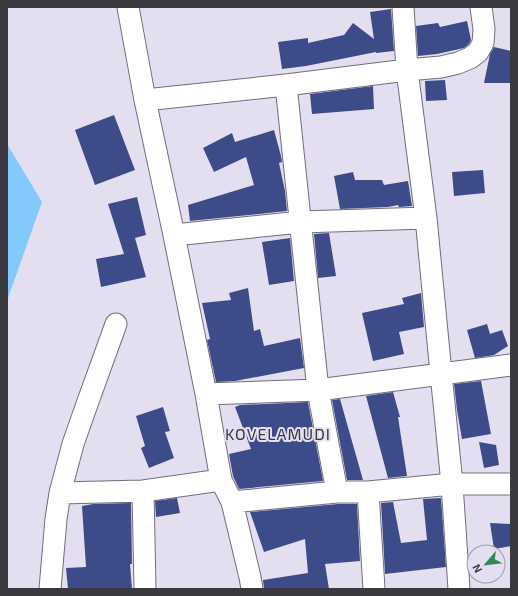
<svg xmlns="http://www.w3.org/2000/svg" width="518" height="596" font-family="'Exo 2',sans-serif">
	<rect width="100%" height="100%" fill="#e4def1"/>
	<!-- water -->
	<path fill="#84c9fd" d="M7 144 42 202 7 301Z"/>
	<!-- building -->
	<path fill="#3d4c89" d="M391 9 394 51 376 53V52L306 66 282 69 278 42 308 38V43L344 35 353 23 374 39 370 12Z
		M467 21 471 40 469 44 464 48 437 54 418 56 416 26 438 23 440 27Z
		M494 47 511 51V83H484L490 54Z
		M445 80 447 100 426 101 425 81Z
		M373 86 374 109 312 114 310 94Z
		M114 115 135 170 95 185 75 130Z
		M274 130 281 156 282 162 279 163 285 191 287 211 190 221 188 205 254 185 246 157 214 172 203 148 232 133 235 142Z
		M483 170 485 193 454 196 452 172Z
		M353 172 355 180H382L384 185 408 181 412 206 399 207 398 205 388 207 340 209 334 176Z
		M137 197 146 235 135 238 146 277 101 287 96 259 124 254 108 204Z
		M329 233 336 276 318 278 314 234Z
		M290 238 294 281 269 285 262 242Z
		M248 288 254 331 260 329 264 346 300 338 304 368 235 381 216 382 207 340 210 339 202 303 231 300 229 293Z
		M421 293 424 327 399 332 404 354 373 361 362 313 404 304 402 298Z
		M487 324 490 334 502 330 508 346 494 355 475 358 467 330Z
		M481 381 491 434 462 439 457 410 454 384Z
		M393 392 400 417H398L407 476 388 478 366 396Z
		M340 399 363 480H347L332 400Z
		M308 402 323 481 239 489 233 476 229 454 251 449 235 407 240 405Z
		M163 407 170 431 165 432 174 458 149 468 141 448 145 446 136 416Z
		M479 442 496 445 499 465 484 468Z
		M177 498 180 513 156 517 155 501Z
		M441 498 446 567 385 574 381 503 393 502 401 543 427 540 423 499Z
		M131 503 132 564H130L132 589H68L66 568 86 567 82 506 93 504Z
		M338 504H357L360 561 325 564 329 589H264L263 580 308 573 305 539 264 552 250 512Z
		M490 523 511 524V546L494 549Z"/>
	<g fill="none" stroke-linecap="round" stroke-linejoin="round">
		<defs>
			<path id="minor" d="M128 7 145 100 174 235 206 394 221 480 232 502 250 577 252 589
				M403 7 407 70 426 218 441 373 452 484 459 589
				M286 85 318 390 337 492
				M145 100 286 85 407 70 441 67 458 63 470 58 478 52 483 43 484 29 481 7
				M174 235 301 222 426 218
				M206 394 318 390 511 365
				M143 491 145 589
				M368 492 374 589
				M60 493 143 491 221 480
				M232 502 337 492H368L452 484H511
				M50 589 56 519 60 493 73 444 86 407 116 324"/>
		</defs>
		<!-- minor casing -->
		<use href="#minor" stroke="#726c7d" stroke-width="23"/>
		<!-- minor -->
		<use href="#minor" stroke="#fff" stroke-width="21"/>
	</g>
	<g text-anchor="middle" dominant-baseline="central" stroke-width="4" stroke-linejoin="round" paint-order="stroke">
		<!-- quarter labels -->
		<g font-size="16" letter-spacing="1" fill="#3b3940" stroke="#e4def1">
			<text x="278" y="433">KOVELAMUDI</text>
		</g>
	</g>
	<!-- border -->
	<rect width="518" height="596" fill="none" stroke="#3b3940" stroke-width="16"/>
	<!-- north arrow -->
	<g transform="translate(486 564) rotate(242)"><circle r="19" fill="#e4def1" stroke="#a09caa"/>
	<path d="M0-3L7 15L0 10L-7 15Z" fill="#338658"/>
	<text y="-6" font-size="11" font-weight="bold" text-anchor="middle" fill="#3b3940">N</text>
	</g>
</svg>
